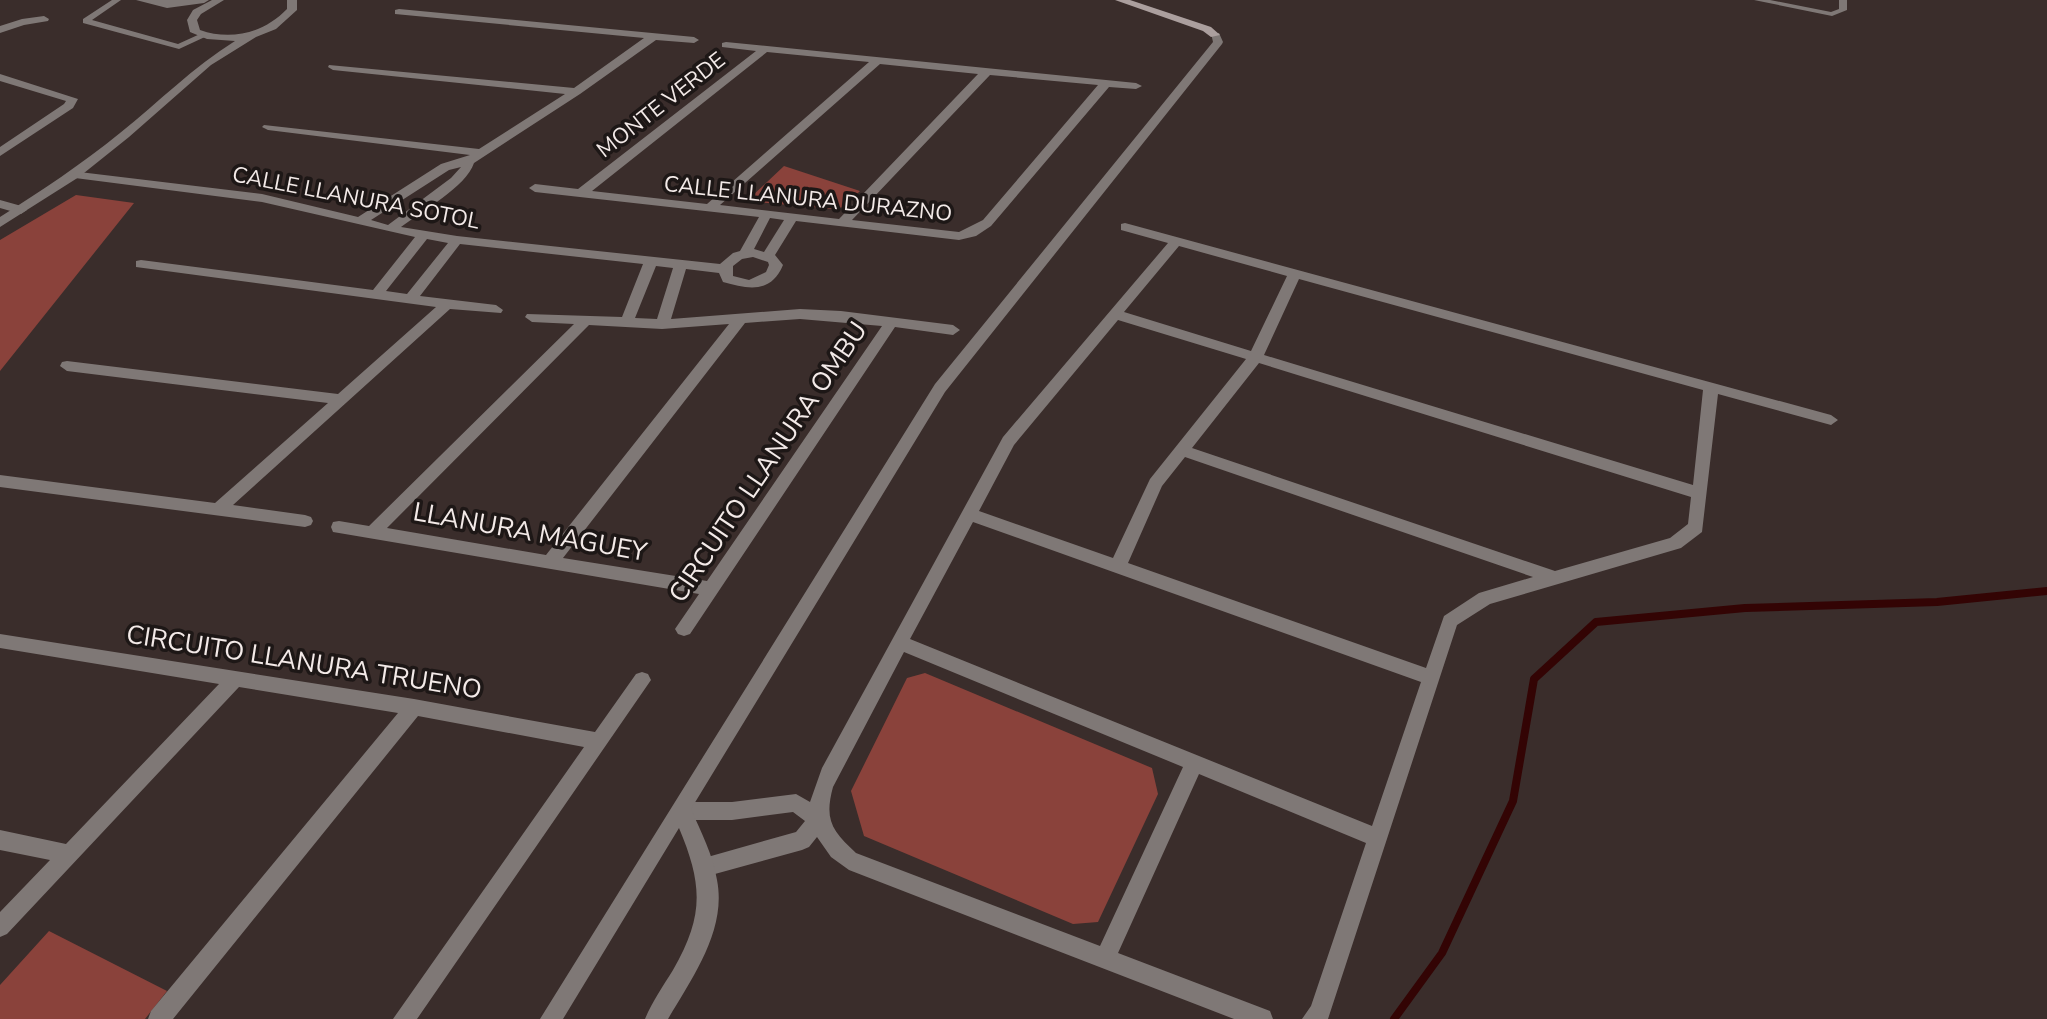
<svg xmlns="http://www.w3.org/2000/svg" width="2047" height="1019" font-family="'Nunito Sans',sans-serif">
	<rect width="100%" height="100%" fill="#3a2d2b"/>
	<!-- green -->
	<path fill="#8a423b" d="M784 166 860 191 844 207 833 209 756 202 751 197Z
		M76 195 134 203 0 371V240Z
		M925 673 1152 768 1158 794 1098 922 1073 924 864 836 851 791 907 678Z
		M49 931 167 991 145 1019H0V985Z"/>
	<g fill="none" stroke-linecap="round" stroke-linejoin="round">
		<!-- stream -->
		<path stroke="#330404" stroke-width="8" d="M1394 1019 1442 953 1513 801 1534 679 1596 622 1745 608 1937 602 2047 591"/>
		<!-- service -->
		<path fill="#7f7876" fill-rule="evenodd" d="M112 0H121L92 20 178 44 200 34 207 36 179 49 83 23V19Z
			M1754 0H1770L1831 12 1839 9V0H1847V10L1832 16Z"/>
		<!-- minor -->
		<path fill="#7f7876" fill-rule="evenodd" d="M399 9 694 37 699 40 694 43 656 40 580 94 474 163C466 187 422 211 401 227L457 236 720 264 733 253 740 251 759 217 535 192 529 188 535 184 578 189 756 51 722 47V43L726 42 1136 83 1142 86 1136 89 1109 87 991 226 976 236 959 240 796 221 775 255 783 265C771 294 748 289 723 282L719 273 686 269 671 319 800 309 841 311 953 325 960 330 953 335 895 327 690 634 684 636 678 634 675 629 699 594 339 533 333 532 331 527 333 522 339 521 369 526 574 324 532 322 525 317 527 314 622 317 643 264 460 244 420 296 496 305 503 310 501 313 450 309 233 505 305 515 311 517 313 521 311 525 305 527 0 487V475L215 503 328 403 67 371 60 366 62 362 67 361 338 394 436 307 136 267V261L141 260 373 290 415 237 262 202 75 178 69 174 71 171 262 194 358 217 441 164 470 155 268 130 262 127 264 125 479 149 565 94 333 70 328 67 329 65 574 88 644 38 395 14V10ZM767 52 869 62 707 204 592 191ZM880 64 978 74 839 219 720 205ZM990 75 1098 85 983 220 959 232 852 220ZM461 167 451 178 388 225 371 220 449 170ZM770 218 784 220 764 252 754 249ZM427 239 448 243 407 294 386 291ZM753 257 768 262 769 265 766 272 749 280 733 276V266L742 259ZM656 266 673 268 657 319 635 318ZM800 319 882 326 707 581 563 558 745 323ZM729 324 546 555 387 528 589 325 662 329Z
			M44 16 49 19 48 21 24 25 0 33V26L22 19Z
			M0 74 78 99 73 108 0 156V147L64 104 66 101 0 81Z
			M0 200 25 207 27 210 21 214 0 208Z
			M1125 223 1831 415 1838 420 1831 425 1718 394 1702 532 1681 548 1490 604 1457 625 1328 1019H1302L1311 1006 1366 843 1199 774 1118 953 1270 1011 1273 1019H1234L849 870 831 857 817 837 809 847 802 850 704 877 697 874 694 867 697 860 796 832 805 821 793 812 732 820H682L675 818 672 811 675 804 682 802H732L796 794 810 802 822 768 1003 437 1168 243 1121 230V224ZM1179 246 1287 276 1251 351 1124 312ZM1299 279 1703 390 1693 485 1264 355ZM1118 320 1246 359 1150 479 1113 558 979 511 1014 445ZM1259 363 1691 497 1688 524 1670 538 1555 571 1192 448ZM1185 457 1533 577 1479 593 1444 616 1426 668 1128 563 1162 486ZM973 522 1421 682 1372 826 910 639ZM904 652 1183 767 1100 946 856 853C832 831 824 820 833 787Z
			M0 634 414 699 595 732 636 674 642 672 648 674 651 680 417 1019H393L584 747 418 716 173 1019H148L151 1011 398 713 239 687 7 934 0 937V912L50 860 0 850V830L66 844 219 684 0 648Z"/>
		<!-- tertiary -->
		<path fill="#7f7876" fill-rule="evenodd" d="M136 0H209L204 3 167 8Z
			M212 0H224L201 14 197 20 200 30C231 41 264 33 287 9V0H297V10L276 29 256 37 211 65 129 137 79 177 0 227V217C41 191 82 164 120 133 159 102 193 67 235 41L207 39 190 32 187 20 193 10Z
			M1211 33H1219L1223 42 1222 44 945 392 691 809C701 832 713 855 717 880 727 930 692 978 668 1019H645C652 1002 663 986 673 970 704 916 703 885 679 828L563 1019H540L935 384 1213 42Z"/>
		<!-- secondary -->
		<path fill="#ab9f9e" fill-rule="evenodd" d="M1115 0H1130L1211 27 1220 35 1211 37 1203 31Z"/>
	</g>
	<g text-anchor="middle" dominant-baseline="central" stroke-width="7" stroke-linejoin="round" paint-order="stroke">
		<!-- far-street labels -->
		<g font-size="22" fill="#f3eae8" stroke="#1d1716">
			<text transform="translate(661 105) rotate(-38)">MONTE VERDE</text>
			<text transform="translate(356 198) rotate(11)">CALLE LLANURA SOTOL</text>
			<text transform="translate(808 199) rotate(6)">CALLE LLANURA DURAZNO</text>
		</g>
		<!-- street labels -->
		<g font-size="26" fill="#f3eae8" stroke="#1d1716">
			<text transform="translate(768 462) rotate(-56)">CIRCUITO LLANURA OMBU</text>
			<text transform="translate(530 532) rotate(10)">LLANURA MAGUEY</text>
			<text transform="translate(304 662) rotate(9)">CIRCUITO LLANURA TRUENO</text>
		</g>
	</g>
</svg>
